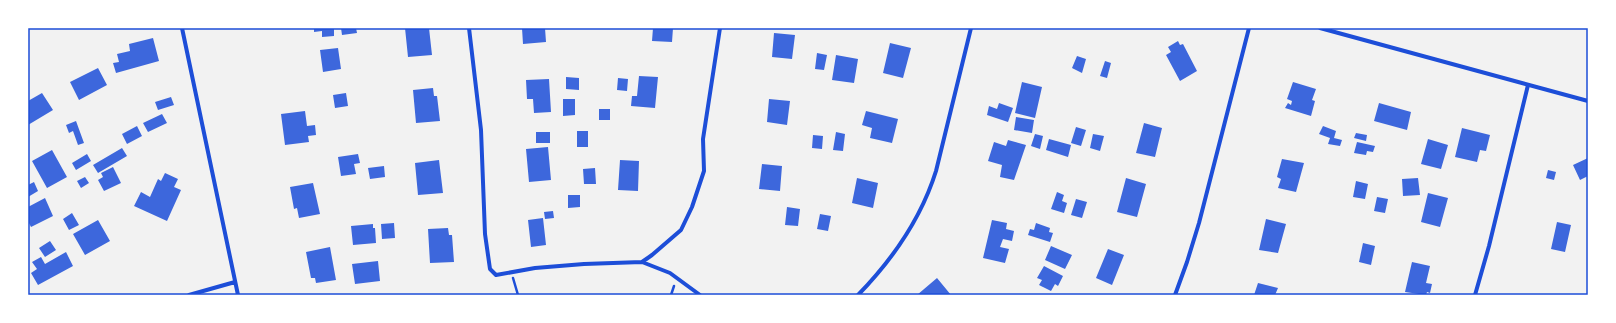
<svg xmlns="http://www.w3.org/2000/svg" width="1616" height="323" font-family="Overpass,sans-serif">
	<rect width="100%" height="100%" fill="#f2f2f2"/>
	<!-- building -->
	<path fill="#3d67dc" d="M314 28H334V36L322 37V31L314 32Z
		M341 28H356L357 33 342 35Z
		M405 28H429L432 55 408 57Z
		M522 28H545L546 42 523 44Z
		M653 28H673L672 42 652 41Z
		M774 33 795 35 792 59 772 57Z
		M153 38 159 61 116 73 113 63 119 62 117 54 130 51 129 44Z
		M1178 41 1180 45 1183 44 1197 71 1180 81 1166 55 1171 52 1168 47Z
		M890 43 911 48 903 78 883 73Z
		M338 48 341 69 323 72 320 50Z
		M817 53 827 55 824 70 815 69Z
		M836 55 858 59 854 83 832 80Z
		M1077 56 1086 59 1082 73 1072 68Z
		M1105 61 1111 63 1107 78 1100 76Z
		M98 68 107 85 79 100 70 82Z
		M639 76 658 77 655 108 631 106 632 96H637Z
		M566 77 579 78V90L566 89Z
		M618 78 628 79 627 91 617 90Z
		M549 79 551 112 534 113 533 99H527L526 80Z
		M1022 82 1042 87 1035 118 1015 113Z
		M1293 82 1316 89 1312 100 1315 101 1311 116 1285 108 1288 103 1291 105 1292 101 1287 99Z
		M433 88 434 96H437L440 121 416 123 413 90Z
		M42 93 53 110 28 125V101Z
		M346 93 348 106 335 108 333 95Z
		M171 97 174 105 158 110 155 102Z
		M563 99H575V115L563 116Z
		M769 99 790 101 787 125 767 122Z
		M999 103 1013 108 1008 122 987 115 989 106 997 109Z
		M1379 103 1411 112 1407 130 1374 121Z
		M599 109H610V120H599Z
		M305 111 307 126 315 125 316 135 308 136 309 142 285 145 281 114Z
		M866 111 898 119 892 143 870 138 872 128 862 125Z
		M162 114 167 123 148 132 143 123Z
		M1016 117 1034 120 1032 133 1014 130Z
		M76 121 84 143 78 145 73 131 69 133 66 125Z
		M1144 123 1162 128 1155 157 1136 153Z
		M137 126 142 136 127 144 122 134Z
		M1323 126 1336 131 1334 138 1342 140 1340 146 1328 144 1330 138 1319 134Z
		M1076 127 1086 130 1081 146 1071 143Z
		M1462 128 1490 135 1486 151 1480 150 1477 162 1455 157Z
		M577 131H588V147H577Z
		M536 132H550V143H536Z
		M836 132 845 134 843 151 833 150Z
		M1356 133 1367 135 1366 141 1354 138Z
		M1035 134 1043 136 1040 149 1031 146Z
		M1093 134 1104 136 1100 151 1090 148Z
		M813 135 823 136 822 149 812 148Z
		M1049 139 1071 145 1068 157 1046 150Z
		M1428 139 1448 145 1441 169 1421 164Z
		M1008 140 1026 145 1014 180 1000 177 1002 165 988 161 994 142 1006 146Z
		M1357 142 1375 146 1373 152 1367 151 1366 155 1354 153Z
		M548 147 551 180 529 182 526 149Z
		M122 148 127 156 98 173 93 165Z
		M52 150 67 177 47 188 32 161Z
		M87 154 91 161 76 170 72 163Z
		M358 154 360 163 354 164 356 174 341 176 338 157Z
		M1588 158V176L1580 180 1573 165Z
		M1282 159 1304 163 1296 192 1278 188 1281 179 1277 177Z
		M439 160 443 193 418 195 415 163Z
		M620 160 639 161 638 191 618 190Z
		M762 164 782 166 780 191 759 189Z
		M384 166 385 177 370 179 368 168Z
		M113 167 121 183 104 191 98 180 103 177 101 173Z
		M595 168 596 184H584L583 169Z
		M1548 170 1556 172 1554 180 1546 178Z
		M165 173 178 179 174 187 181 190 167 221 134 206 141 192 150 197 158 179 161 181Z
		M85 177 89 183 81 188 77 181Z
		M857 178 878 183 873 208 852 203Z
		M1126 178 1146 184 1137 217 1117 212Z
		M1418 178 1420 195 1403 196 1402 179Z
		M1356 181 1368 184 1365 199 1353 197Z
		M34 182 38 191 28 197V185Z
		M313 183 320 214 299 218 297 208 294 209 290 187Z
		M1057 192 1064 195 1062 201 1067 203 1064 213 1051 209Z
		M1428 193 1448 198 1440 227 1421 222Z
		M568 195H580V207L568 208Z
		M1377 197 1388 199 1385 213 1374 211Z
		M45 198 53 216 31 227 28 221V207Z
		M1076 199 1087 202 1082 218 1071 215Z
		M787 207 800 209 798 226 785 225Z
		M553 211 554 218 545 219 544 212Z
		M72 213 79 225 69 230 63 219Z
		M820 214 831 216 828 231 817 229Z
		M543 218 546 245 531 247 528 220Z
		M1266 219 1286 224 1278 253 1259 250Z
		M98 220 110 241 85 255 73 234Z
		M992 220 1007 223 1006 229 1014 231 1012 241 1003 239 1000 247 1009 249 1005 263 983 258Z
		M1557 222 1571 225 1565 252 1551 249Z
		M394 223 395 238 382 239 381 224Z
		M1036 223 1050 228 1049 232 1053 233 1050 242 1028 235 1030 229 1034 230Z
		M373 224V228H375L376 243 353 245 351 226Z
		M448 228 449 235H452L454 262 430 263 428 229Z
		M50 241 56 250 45 257 39 248Z
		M1363 243 1375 246 1371 265 1359 262Z
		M1051 246 1072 255 1065 269 1045 260Z
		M330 247 336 280 316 283 315 278H311L306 252Z
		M1108 249 1124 255 1112 285 1096 278Z
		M66 252 73 266 38 285 31 273 37 269 32 262 41 257 45 264Z
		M378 261 380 281 355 284 352 264Z
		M1412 262 1430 266 1426 283 1432 284 1430 293 1427 292 1426 295 1405 292Z
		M1044 266 1063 276 1058 286 1055 284 1051 291 1039 285 1042 280 1037 278Z
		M937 278 951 295H917Z
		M1258 283 1278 288 1275 295H1254Z"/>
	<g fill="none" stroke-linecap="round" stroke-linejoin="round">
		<!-- path -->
		<path stroke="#1d4ed8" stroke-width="2.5" d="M513 278 518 295
			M671 295 674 286"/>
		<!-- minor -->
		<path stroke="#1d4ed8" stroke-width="4" d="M182 28 238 295
			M469 28 481 130 485 234 490 269 496 275 535 268 584 264 642 262 670 273 700 295
			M1320 28 1588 101
			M642 262 652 255 681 230 692 207 704 171 703 139 720 28
			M189 295 235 282
			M858 295C893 259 921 219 936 171L971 28
			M1175 295 1187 262 1199 223 1249 28
			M1475 295 1489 246 1528 85"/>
	</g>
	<!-- border -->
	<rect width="1616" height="323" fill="none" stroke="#ffffff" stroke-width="58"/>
	<rect x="29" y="29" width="1558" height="265" fill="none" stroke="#1d4ed8" stroke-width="1.5"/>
</svg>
